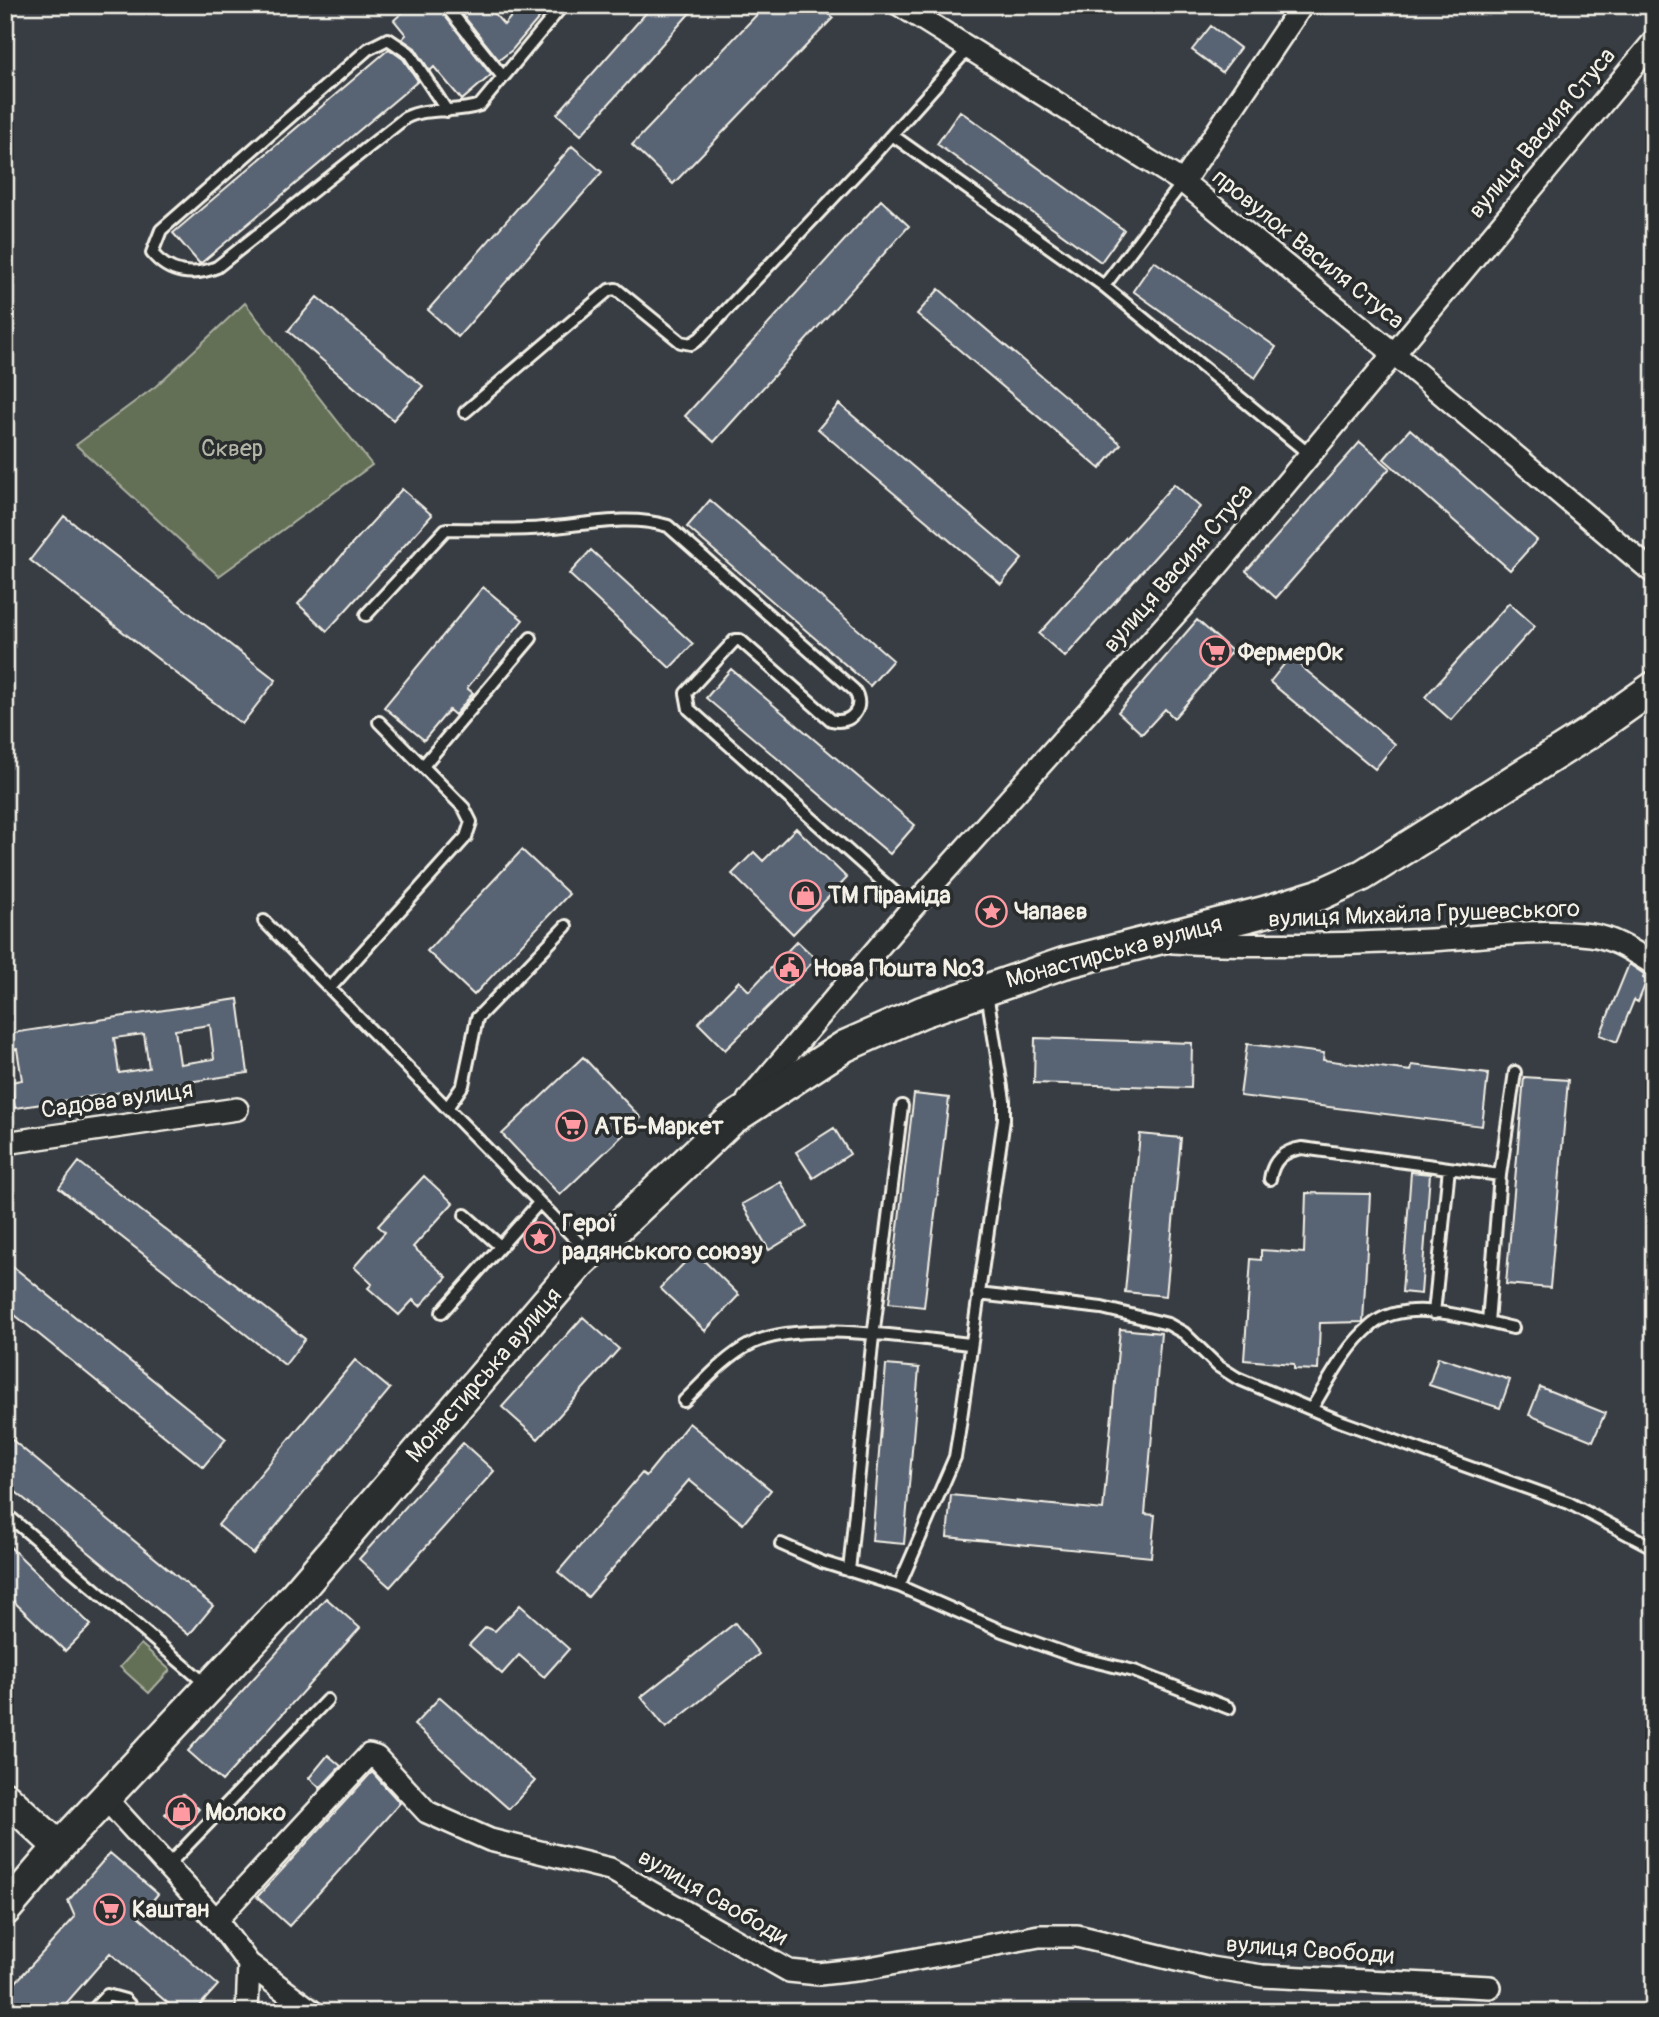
<svg xmlns="http://www.w3.org/2000/svg" width="1659" height="2017" font-family="Pangolin,sans-serif">
	<rect width="100%" height="100%" fill="#383d43"/>
	<filter id="ink" filterUnits="userSpaceOnUse"><feTurbulence type="fractalNoise" baseFrequency=".0143" numOctaves="2"/><feDisplacementMap in="SourceGraphic" scale="14" xChannelSelector="R" yChannelSelector="G"/><feConvolveMatrix kernelMatrix="1 2 1 2 8 2 1 2 1" color-interpolation-filters="sRGB"/></filter>
	<g filter="url(#ink)">
		<!-- green -->
		<path fill="#636f57" stroke="#acb0a0" stroke-width="2" d="M245 303 372 465 219 576 76 445 156 386Z
			M141 1644 170 1670 149 1693 120 1667Z"/>
		<!-- building -->
		<path fill="#596373" stroke="#f4f1e8" stroke-width="2" fill-rule="evenodd" d="M411 5H437L491 75 462 100 434 67 430 71 415 48 402 39 406 35 394 20Z
			M455 5H487L504 25 521 5H550L512 50 499 60Z
			M653 5H697L581 135 557 114Z
			M766 5H820L833 18 673 184 632 145Z
			M1211 26 1240 48 1222 72 1192 50Z
			M389 49 403 59 418 81 200 264 173 233Z
			M960 111 1124 230 1101 262 937 144Z
			M572 146 602 172 458 337 428 310Z
			M881 200 909 226 714 442 685 416Z
			M1154 261 1276 347 1255 378 1133 291Z
			M939 289 1121 444 1100 469 917 314Z
			M317 297 423 386 393 420 288 331Z
			M839 404 1022 559 1001 584 818 429Z
			M1410 429 1537 540 1510 570 1384 459Z
			M1360 442 1390 468 1276 598 1246 571Z
			M1174 484 1200 507 1065 657 1039 634Z
			M402 489 432 515 327 631 298 604Z
			M710 500 893 660 870 686 687 527Z
			M64 516 276 680 242 724 30 560Z
			M591 550 693 644 670 668 569 574Z
			M483 587 523 620 467 688 473 693 455 715 449 710 424 740 384 707Z
			M1509 603 1535 626 1451 720 1425 697Z
			M1197 620 1232 651 1174 718 1165 709 1142 734 1118 712Z
			M1290 657 1395 744 1375 769 1270 682Z
			M731 669 915 825 890 854 706 698Z
			M796 828 847 878 793 934 732 874 754 852 763 861Z
			M522 850 569 894 474 995 427 951Z
			M797 941 816 959 725 1050 698 1023 739 981 749 991Z
			M1629 964 1644 974 1643 978 1647 980 1638 1002 1634 1000 1617 1042 1600 1035Z
			M238 999 248 1073 15 1108 11 1082 22 1080 17 1049 5 1050V1034ZM210 1025 214 1059 180 1064 175 1030ZM144 1034 149 1068 119 1073 114 1038Z
			M1035 1038 1192 1043 1191 1088 1034 1083Z
			M1247 1044 1324 1053 1323 1060 1411 1071 1412 1065 1488 1074 1482 1126 1240 1096Z
			M583 1057 641 1118 560 1195 502 1134Z
			M1524 1077 1568 1080 1550 1288 1506 1284Z
			M914 1094 949 1098 924 1307 889 1303Z
			M834 1128 850 1154 813 1178 796 1152Z
			M1140 1134 1181 1138 1166 1296 1125 1292Z
			M79 1162 305 1339 285 1365 59 1188Z
			M1411 1172 1430 1174 1421 1294 1402 1292Z
			M424 1176 453 1203 413 1247 447 1277 420 1306 413 1300 399 1315 368 1288 372 1284 354 1267 385 1232 378 1226Z
			M781 1182 807 1227 769 1250 742 1204Z
			M1306 1193 1370 1194 1363 1322 1320 1323 1318 1370 1294 1369V1364L1244 1360 1251 1259 1261 1260V1250L1304 1253Z
			M695 1252 739 1295 705 1331 660 1288Z
			M5 1260 226 1439 203 1467 5 1307Z
			M583 1317 619 1349 538 1439 502 1407Z
			M1120 1329 1161 1333 1145 1514 1155 1515 1151 1557 947 1537 951 1495 1103 1510Z
			M1438 1357 1510 1380 1500 1408 1429 1385Z
			M355 1360 390 1389 253 1554 218 1525Z
			M886 1365 919 1368 904 1544 872 1541Z
			M1540 1387 1605 1413 1593 1441 1529 1415Z
			M689 1423 771 1490 743 1524 689 1480 588 1597 558 1572 642 1473 646 1476Z
			M5 1434 213 1606 189 1635 5 1483Z
			M463 1443 494 1471 390 1587 359 1559Z
			M5 1542 91 1625 65 1651 5 1593Z
			M326 1598 360 1628 222 1781 188 1751Z
			M520 1605 569 1649 544 1677 519 1655 502 1674 469 1645 486 1627 495 1631Z
			M735 1623 759 1654 666 1728 641 1697Z
			M440 1697 535 1781 509 1809 414 1725Z
			M328 1755 341 1766 320 1788 309 1778Z
			M372 1772 400 1803 289 1926 257 1897Z
			M183 1794 199 1809 182 1829 165 1814Z
			M110 1853 158 1894 139 1917 218 1985 194 2012H178L110 1953 62 2008 56 2002 48 2012H5V1994L75 1917 68 1901Z"/>
		<g fill="none" stroke-linecap="round" stroke-linejoin="round">
			<defs>
				<path id="lane" d="M445 5 503 77
					M447 111 409 53 388 39 368 49 161 230 152 253C169 274 193 277 217 267L405 118C428 106 455 114 480 105L563 5
					M892 135 1104 286 1309 454
					M1104 286 1183 182
					M465 412 609 290 616 289 681 342 691 344 700 338 871 158 969 48
					M366 615 446 529C478 529 512 531 544 528 585 525 628 514 668 526L854 690C866 708 851 725 831 720L740 640H735L686 693 689 709 912 908
					M423 766 531 638
					M264 921 588 1252
					M331 987 466 837 471 822 464 808 379 722
					M447 1108 463 1085 477 1018 566 926
					M1270 1179C1273 1160 1283 1151 1302 1148L1500 1175
					M465 1215 500 1246
					M978 1294 1102 1308 1168 1324 1184 1333 1218 1366 1237 1378 1337 1420 1569 1503 1654 1548
					M442 1312 539 1203
					M1434 1313 1449 1168
					M1488 1322 1500 1175 1515 1072
					M684 1401C704 1382 724 1358 749 1345 798 1318 914 1339 971 1344
					M1312 1408C1329 1380 1346 1346 1372 1325 1407 1296 1473 1319 1513 1328
					M5 1513 207 1685
					M781 1544 822 1562 899 1586 1002 1631 1076 1657 1134 1671 1229 1708
					M849 1571 872 1345 902 1106
					M899 1586 955 1457 959 1432 1004 1119V1100L987 993
					M167 1866 327 1700
					M91 2012 107 1995 125 2000 136 2012"/>
				<path id="street" d="M900 5 1183 182 1392 352 1654 573
					M1183 182 1302 5
					M1173 942C1259 947 1344 944 1430 940 1483 937 1539 928 1591 935 1614 938 1634 952 1654 964
					M748 1100 912 908 1205 581 1654 41
					M5 1143 237 1109
					M106 1799 216 1920 249 1964 313 2012
					M216 1920 369 1755 376 1757 427 1812 490 1840 610 1869 789 1971 819 1974 864 1969 1039 1936H1077L1210 1968 1262 1976 1490 1987
					M247 2012 249 1964"/>
				<path id="secondary" d="M5 1797 59 1847
					M5 1910 59 1847 289 1602 581 1262 731 1120 845 1046 922 1012 1064 963 1264 912 1319 895 1363 875 1589 733 1654 687"/>
			</defs>
			<!-- lane casing -->
			<use href="#lane" stroke="#f4f1e8" stroke-width="16"/>
			<!-- street casing -->
			<use href="#street" stroke="#f4f1e8" stroke-width="26"/>
			<!-- secondary casing -->
			<use href="#secondary" stroke="#f4f1e8" stroke-width="35"/>
			<!-- lane -->
			<use href="#lane" stroke="#2a2d2e" stroke-width="10"/>
			<!-- street -->
			<use href="#street" stroke="#2a2d2e" stroke-width="21"/>
			<!-- secondary -->
			<use href="#secondary" stroke="#2a2d2e" stroke-width="30"/>
		</g>
	</g>
	<!-- icons -->
	<defs>
		<symbol id="supermarket-ring" viewBox="-11 -11 22 22"><circle r="9.5" fill="#2a2d2e" stroke="#ff9aa2" stroke-width="1.5"/><path d="M-6-5.5h2.5l.6 2H6L4.5 2H-2.5L-4.4-4H-6ZM-1.5 3.2a1.3 1.3 0 1 0 .1 0ZM3 3.2a1.3 1.3 0 1 0 .1 0Z" fill="#ff9aa2"/></symbol>
		<symbol id="shop-ring" viewBox="-11 -11 22 22"><circle r="9.5" fill="#2a2d2e" stroke="#ff9aa2" stroke-width="1.5"/><path d="M-5-2.5h2.3a2.7 3.5 0 0 1 5.4 0H5L5.5 6h-11ZM-1.5-2.5h3a1.5 2.3 0 0 0-3 0Z" fill="#ff9aa2"/></symbol>
		<symbol id="sight-ring" viewBox="-11 -11 22 22"><circle r="9.5" fill="#2a2d2e" stroke="#ff9aa2" stroke-width="1.5"/><path d="M0-6L1.8-2.2L6-1.7L2.9 1.2L3.7 5.4L0 3.3L-3.7 5.4L-2.9 1.2L-6-1.7L-1.8-2.2Z" fill="#ff9aa2"/></symbol>
		<symbol id="civic-ring" viewBox="-11 -11 22 22"><circle r="9.5" fill="#2a2d2e" stroke="#ff9aa2" stroke-width="1.5"/><path d="M-.6-6.5H3V-4.5H.6V-3L4-1V1h2V6H-6V1h2V-1L-.6-3ZM-1.2 2.5V6h2.4V2.5Z" fill="#ff9aa2"/></symbol>
	</defs>
	<g fill-rule="evenodd">
		<use href="#supermarket-ring" x="1198" y="634" width="35" height="35"/>
		<use href="#shop-ring" x="788" y="878" width="35" height="35"/>
		<use href="#sight-ring" x="974" y="894" width="35" height="35"/>
		<use href="#civic-ring" x="772" y="950" width="35" height="35"/>
		<use href="#supermarket-ring" x="554" y="1108" width="35" height="35"/>
		<use href="#sight-ring" x="522" y="1220" width="35" height="35"/>
		<use href="#shop-ring" x="164" y="1794" width="35" height="35"/>
		<use href="#supermarket-ring" x="92" y="1892" width="35" height="35"/>
	</g>
	<g text-anchor="middle" dominant-baseline="central" stroke-width="7" stroke-linejoin="round" paint-order="stroke">
		<!-- street labels -->
		<g font-size="24" fill="#f4f1e8" stroke="#2a2d2e">
			<text transform="translate(1542 133) rotate(-50)">вулиця Василя Стуса</text>
			<text transform="translate(1308 249) rotate(39)">провулок Василя Стуса</text>
			<text transform="translate(1178 568) rotate(-49)">вулиця Василя Стуса</text>
			<text transform="translate(1424 914) rotate(-2)">вулиця Михайла Грушевського</text>
			<text transform="translate(1114 952) rotate(-15)">Монастирська вулиця</text>
			<text transform="translate(117 1100) rotate(-8)">Садова вулиця</text>
			<text transform="translate(484 1375) rotate(-49)">Монастирська вулиця</text>
			<text transform="translate(713 1897) rotate(30)">вулиця Свободи</text>
			<text transform="translate(1310 1950) rotate(4)">вулиця Свободи</text>
		</g>
		<!-- park labels -->
		<g font-size="24" fill="#b3b6a7" stroke="#2a2d2e">
			<text x="232" y="448">Сквер</text>
		</g>
		<!-- poi labels -->
		<g font-size="24" font-weight="bold" fill="#f4f1e8" stroke="#2a2d2e" text-anchor="start">
			<text x="1238" y="652">ФермерОк</text>
			<text x="828" y="895">ТМ Піраміда</text>
			<text x="1014" y="911">Чапаєв</text>
			<text x="813" y="968">Нова Пошта №3</text>
			<text x="594" y="1126">АТБ-Маркет</text>
			<text x="562" y="1223">Герої<tspan x="562" dy="28">радянського союзу</tspan></text>
			<text x="205" y="1812">Молоко</text>
			<text x="132" y="1909">Каштан</text>
		</g>
	</g>
	<!-- margin -->
	<rect width="1659" height="2017" fill="none" stroke="#2a2d2e" stroke-width="28"/>
	<rect x="14" y="14" width="1631" height="1989" fill="none" stroke="#f4f1e8" stroke-width="2.5" filter="url(#ink)"/>
</svg>
